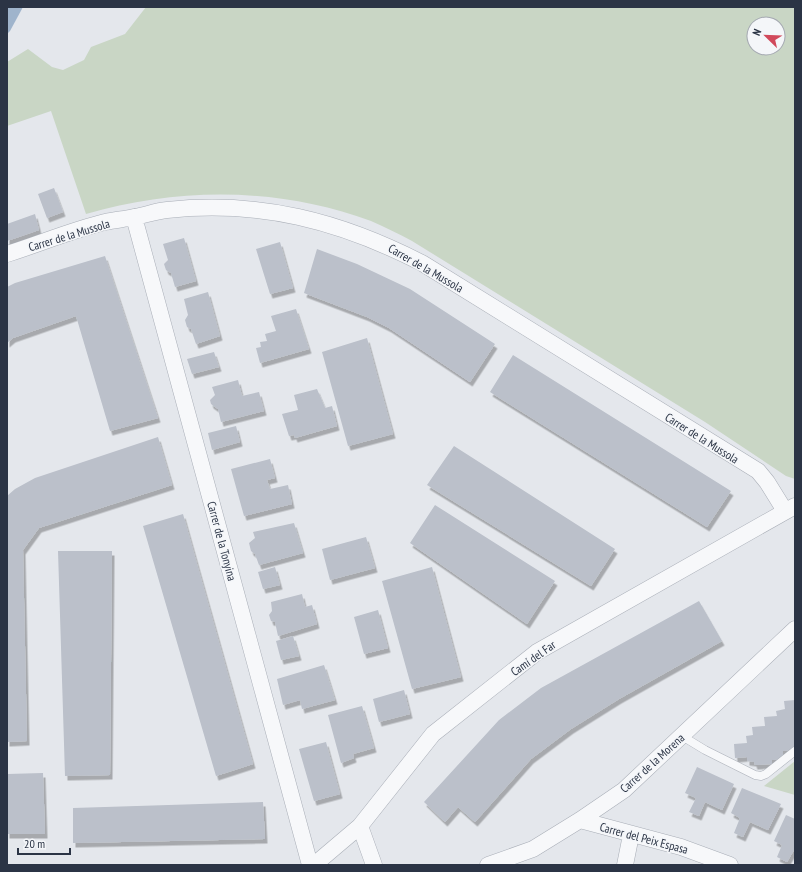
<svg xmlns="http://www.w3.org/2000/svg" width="802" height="872" font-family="'PT Sans Narrow',sans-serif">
	<defs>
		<filter id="shadow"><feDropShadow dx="2.5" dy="4.5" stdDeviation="0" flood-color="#0004"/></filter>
	</defs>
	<rect width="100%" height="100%" fill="#e4e7ec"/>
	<!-- green -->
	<path fill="#c9d6c5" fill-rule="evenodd" d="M146 7H795V479L786 476 705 422 412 241C399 234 385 227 371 221 278 187 180 187 86 214L51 111 7 126V62L28 49 52 67 63 70 84 60 91 47 125 34ZM754 24H778V48H754Z
		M795 761V795L764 786Z"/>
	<!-- water -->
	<path fill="#9fb4cc" d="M7 7H23L10 31 7 34Z"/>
	<!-- building -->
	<path fill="#bbc0ca" filter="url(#shadow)" d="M54 188 63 212 47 218 38 194Z
		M35 214 39 230 7 241V224Z
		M184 238 196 281 175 287 171 273 166 270 164 264 168 260 163 244Z
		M280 242 293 288 270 294 256 249Z
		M317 249 357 264 410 289 495 344 470 382 389 328 367 317 304 293Z
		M105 256 158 418 110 431 76 316 13 338 7 343V287L15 283Z
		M208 292 220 336 196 344 191 329 187 327 185 320 188 315 184 299Z
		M296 309 309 349 260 363 256 348 261 347 260 342 267 341 265 334 276 331 271 316Z
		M367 338 393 434 348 446 322 352Z
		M214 352 219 367 192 374 187 359Z
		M513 355 731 491 707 527 490 392Z
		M238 380 242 396 259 392 264 411 221 422 218 409 211 404 210 400 215 395 212 387Z
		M317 389 325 408 332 406 337 426 295 438 294 435 289 436 282 414 298 410 294 395Z
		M236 426 240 442 212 450 208 433Z
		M158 437 172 485 39 528 23 550 27 741 7 742V496L15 489 35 478Z
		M454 446 615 549 591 586 427 485Z
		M270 459 275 478 267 480 270 489 288 485 292 504 244 516 231 469Z
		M435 505 555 581 527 624 410 543Z
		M183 514 253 764 216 776 143 526Z
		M294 523 303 553 259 565 255 554 251 551 249 543 255 538 253 532Z
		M366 537 375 568 330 580 322 549Z
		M58 551H112L110 775 65 776Z
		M275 567 280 585 263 589 258 572Z
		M432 567 461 677 412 689 382 581Z
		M302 594 305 607 312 605 317 624 278 636 275 622 271 621 269 615 272 611 271 602Z
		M699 601 722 641 619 699 571 729 531 759 475 822 458 807 445 822 424 802 499 720 541 688Z
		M378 610 388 648 364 654 354 617Z
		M293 636 299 656 281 660 276 641Z
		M324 665 335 700 302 709 300 700 283 705 277 679Z
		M404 690 410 714 379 722 373 699Z
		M795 700V749L783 751V759L772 760V764L755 765 754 762 747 761V757L735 758 734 744 747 743 746 736 753 735 752 727 765 726 764 717 777 716 776 711 785 709 784 701Z
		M362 706 374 748 353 754 354 758 341 763 328 715Z
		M326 742 340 794 314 801 299 749Z
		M697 767 734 784 722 810 705 802 699 816 689 812 696 798 685 793Z
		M43 773 45 834H7V774Z
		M742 788 781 804 768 830 750 822 743 837 734 833 740 818 731 813Z
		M263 802 265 839 73 843V808Z
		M786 815 795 819V851L794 850 787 862 777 857 782 845 774 841Z"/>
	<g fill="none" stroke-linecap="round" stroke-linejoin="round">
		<defs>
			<path id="service" d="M682 736 705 750 755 775 761 776 766 774 795 751"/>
			<path id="minor" d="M134 217 310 865
				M7 254C39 244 72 230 105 222 115 220 125 219 135 217 146 215 156 211 167 210 260 200 340 221 422 263L758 471 767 482 785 511
				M580 820 681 847 730 865
				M360 826 374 865
				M314 865 360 826 433 734 537 652 795 506
				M488 865 533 849 580 820 624 790 795 629
				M625 865 631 835"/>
		</defs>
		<!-- service casing -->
		<use href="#service" stroke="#a9aeb7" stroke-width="9"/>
		<!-- minor casing -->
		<use href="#minor" stroke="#a9aeb7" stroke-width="17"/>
		<!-- service -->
		<use href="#service" stroke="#f7f8fa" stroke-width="8"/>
		<!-- minor -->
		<use href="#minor" stroke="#f7f8fa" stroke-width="16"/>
	</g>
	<g text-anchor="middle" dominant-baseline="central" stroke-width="3" stroke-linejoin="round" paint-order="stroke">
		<!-- street labels -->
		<g font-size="12" fill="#2b3445" stroke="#f4f6f9">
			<text transform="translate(69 235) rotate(-17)">Carrer de la Mussola</text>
			<text transform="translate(426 268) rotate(30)">Carrer de la Mussola</text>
			<text transform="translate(702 438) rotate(32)">Carrer de la Mussola</text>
			<text transform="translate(222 541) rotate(75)">Carrer de la Tonyina</text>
			<text transform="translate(533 658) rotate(-35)">Camí del Far</text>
			<text transform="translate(652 763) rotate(-42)">Carrer de la Morena</text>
			<text transform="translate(644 838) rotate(15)">Carrer del Peix Espasa</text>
		</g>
	</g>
	<!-- border -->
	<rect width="802" height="872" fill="none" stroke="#2b3445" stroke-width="16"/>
	<!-- north arrow -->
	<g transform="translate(766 36) rotate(293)"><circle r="19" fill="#f4f6f9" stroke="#a4a8b1"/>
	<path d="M0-3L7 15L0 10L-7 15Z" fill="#d1495b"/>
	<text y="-6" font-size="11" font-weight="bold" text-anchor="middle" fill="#2b3445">N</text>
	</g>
	<!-- scale -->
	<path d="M18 848v6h52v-6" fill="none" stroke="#2b3445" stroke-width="2"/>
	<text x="24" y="848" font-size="12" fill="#2b3445" stroke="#f4f6f9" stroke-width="3" paint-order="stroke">20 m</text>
</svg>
